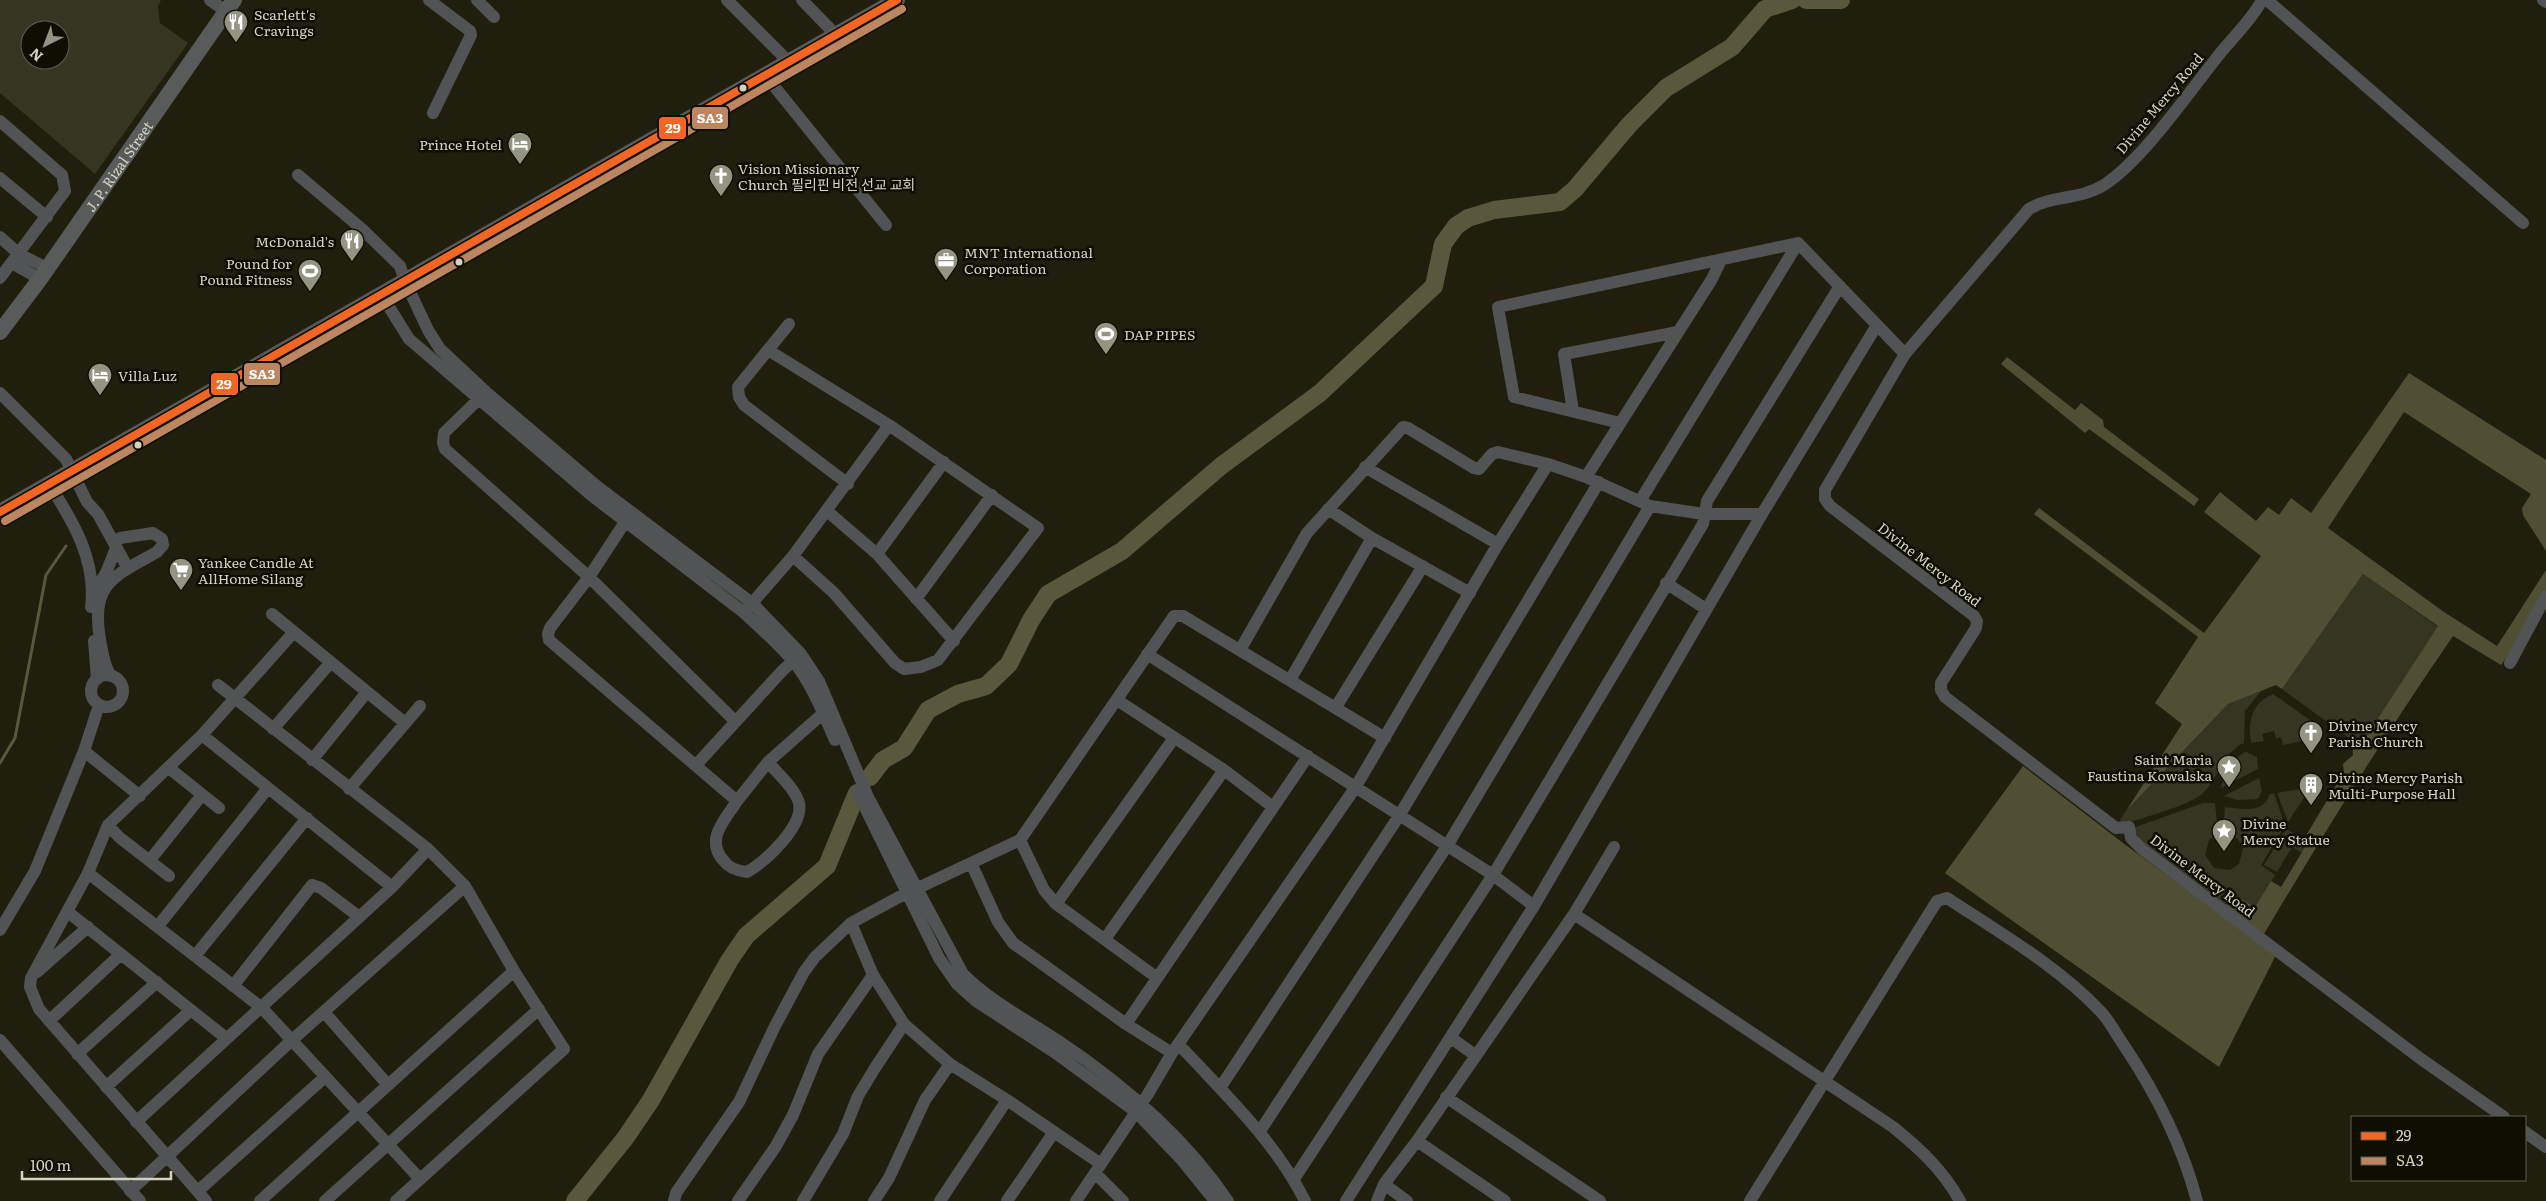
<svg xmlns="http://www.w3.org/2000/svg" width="2546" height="1201" font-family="Literata,'Noto Sans KR',serif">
	<rect width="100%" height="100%" fill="#201f0e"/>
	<!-- green -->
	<path fill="#363521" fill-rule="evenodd" d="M0 0H161L158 6 160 23 188 43 95 174 0 93ZM30 30H60V60H30Z
		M2363 574 2438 627 2360 746 2282 689Z
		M2262 690 2245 711 2244 743C2224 751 2218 779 2203 793 2189 806 2141 818 2121 825L2120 820 2126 811 2228 704Z
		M2273 694 2320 727 2312 739 2283 745 2281 737 2276 738 2274 731 2262 734 2264 741 2251 743C2248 722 2251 703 2273 694Z
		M2246 752 2257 757 2258 769 2221 788C2223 776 2234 756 2246 752Z
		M2259 778 2262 791 2258 799 2237 800 2224 796Z
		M2305 788 2309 790 2288 822 2277 793Z
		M2274 793 2285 826 2261 865 2275 875 2255 907 2226 905 2141 841 2133 828 2203 803H2215L2218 834 2209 840 2205 855 2214 868 2230 870 2239 864 2243 849 2238 839 2223 833 2225 807C2242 809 2263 814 2270 794Z
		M2286 829 2308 842 2302 853 2292 847 2277 872 2264 865Z"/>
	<!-- forest -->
	<path fill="#504f33" d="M2007 357 2075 410 2081 403 2103 420 2104 427 2199 499 2194 506 2089 429 2085 433 2001 364Z
		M2409 373 2546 460V551L2523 515 2522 508 2531 494 2404 412 2328 528 2444 612 2497 646 2546 570V604L2501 665 2453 636C2386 733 2324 833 2264 934L2226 905 2234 895 2255 907 2271 881 2281 887 2311 837 2307 834 2344 772 2343 764 2353 755 2352 741 2360 746 2438 626 2363 574 2282 689 2276 685 2228 704 2126 811 2182 724 2155 703 2198 637 2034 514 2039 508 2204 633 2261 556 2204 512 2220 492 2256 521 2268 507 2279 515 2291 498 2311 513Z
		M2023 766 2123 843 2276 955 2219 1067 1945 873Z"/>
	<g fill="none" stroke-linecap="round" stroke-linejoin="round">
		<!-- stream -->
		<path stroke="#59583c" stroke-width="3" d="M0 763 15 738 46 575 66 546"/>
		<!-- river -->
		<path stroke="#59583c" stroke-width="18" d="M1806 0H1841
			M870 777 883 760 904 748 928 710 958 694 986 686 1009 664 1031 620 1048 594 1122 551 1221 466 1320 393 1434 286 1443 244 1456 226 1468 218 1494 210 1560 202 1575 189 1629 125 1666 88 1732 47 1765 9 1792 0
			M575 1201 626 1137 651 1100 729 961 746 936 827 866 857 793"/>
		<!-- minor -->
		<path stroke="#515354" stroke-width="12" d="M210 0 227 12
			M429 0 470 31 471 35 433 113
			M477 0 494 17
			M727 0 789 62
			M802 0 836 35
			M2262 0C2253 18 2235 35 2222 51 2191 89 2144 159 2104 185 2080 200 2052 195 2029 209L1905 354 1825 490V499L1830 506 1974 616 1977 621 1976 628 1941 683V690L1945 697 2116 828 2129 827 2131 838 2142 849 2421 1059 2504 1117
			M2267 0 2523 223
			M2543 0 2546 2
			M765 75 886 225
			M0 121 62 175 65 191 0 278
			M298 175 362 229 400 266 405 281 428 330 440 349 486 392 598 487 752 603 801 654 819 681 868 797 963 974C991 1002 1027 1020 1060 1042 1124 1085 1184 1136 1228 1201
			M0 178 47 217
			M0 237 19 254 47 268
			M1798 243 1905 354
			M12 263 40 279
			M381 294 409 339 591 495 743 612C760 628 779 644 793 661 812 684 823 713 835 740
			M789 324 738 387 739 397 744 405 848 484
			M768 350 889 425 1038 528 938 660 921 667 904 669 895 663 834 593 793 556
			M0 393 66 459 87 502 98 514 125 563 130 567
			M484 394 444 433 443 443 445 449 589 577 735 721
			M1573 411 1564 354 1678 332
			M1620 423 1514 397 1498 307 1798 243
			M1365 467 1498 544
			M1586 477 1712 279 1721 260
			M49 484C73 521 97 561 91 607
			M1640 501 1798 243
			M1328 509 1372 538 1470 593
			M827 511 877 554 954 641
			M629 516 589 577 550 628 548 634 549 640 737 801 768 762 828 709
			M877 554 944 462
			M1666 583 1706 609
			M95 590 106 573 116 548
			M916 599 992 495
			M747 609 793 556 889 425
			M272 614 405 723
			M94 641 97 679
			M1240 650 1307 533 1403 427 1408 428 1474 468 1479 469 1492 454 1498 452 1548 464 1586 477 1650 506 1704 514H1762
			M1147 654 1493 875 1534 906
			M2510 663 2546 596
			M91 691a16 16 0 1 1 32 0a16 16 0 1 1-32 0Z
			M111 676C104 666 102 651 100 639 90 584 114 576 157 552L163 545 162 539 153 533 120 538 115 542
			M1290 680 1372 538
			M218 685 428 849 465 886 514 971 564 1049 396 1201
			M1117 700 1224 770 1273 807
			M1336 707 1423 566
			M273 729 331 662
			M202 735 392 887
			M84 751 140 796
			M312 760 367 692
			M696 765 783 670 799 656
			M169 768 219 808
			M349 789 420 706
			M857 791 939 958 957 984 976 1001 1054 1052 1136 1112 1181 1159 1215 1201
			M737 801C725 820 705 839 723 860 729 868 736 871 747 872 765 862 804 826 799 803 795 788 777 773 768 762
			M108 825 119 837 169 876
			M1020 840 1044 890 1056 904 1156 977
			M150 860 202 795
			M971 863 998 922 1013 943 1126 1024 1172 1053
			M88 873 262 1008 420 1179
			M1056 904 1174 738
			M68 912 226 1038
			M1574 914 1893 1127C1920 1149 1943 1170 1960 1201
			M851 923 873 975 904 1024 950 1064 1007 1100 1101 1164
			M158 926 268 788
			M0 930 35 871 84 751 99 705
			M1105 939 1224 770
			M195 956 307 818
			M37 972 88 927
			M233 986 312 885 321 888 358 916
			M324 1012 388 1085
			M49 1021 121 954
			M1126 1024 1308 756
			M1451 1038 1475 1055
			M0 1040 140 1201
			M1178 1045 1185 1051C1229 1098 1276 1143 1305 1201
			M77 1054 157 982
			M106 1087 191 1010
			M1220 1088 1399 816 1599 482
			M1446 1097 1600 1201
			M136 1122 392 887 428 849
			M1260 1131 1447 846 1650 506
			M2525 1132 2546 1147
			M1417 1141 1505 1201
			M1095 1173 1123 1201
			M1294 1179 1493 875 1703 524 1707 501 1840 286
			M1384 1184 1407 1201
			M130 1191 292 1040 465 886
			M198 1191 325 1077
			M206 1201 39 1009 30 987 31 978 88 873 108 825 202 735 294 632
			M260 1201 514 971
			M325 1201 539 1009
			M674 1201 676 1193 739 1102 775 1026 804 972 815 957 851 923 899 897 1020 840 1174 616H1183L1385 738
			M738 1201 776 1146 793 1115 818 1054 873 975
			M803 1201 843 1134 858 1096 875 1068 904 1024
			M874 1201 889 1178 925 1100 950 1064
			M940 1201 1007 1100
			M1007 1201 1054 1132
			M1076 1201 1148 1094 1172 1053 1355 788 1498 544 1548 464
			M1346 1201 1534 906 1762 514 1877 325
			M1377 1201 1384 1184 1417 1141 1574 914 1614 847
			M1750 1201 1937 901 1947 898C2000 933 2058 966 2102 1013 2110 1022 2116 1034 2123 1044 2156 1093 2182 1144 2197 1201"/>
		<!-- major -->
		<g stroke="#585b5a" stroke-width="16">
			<path id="s1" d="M0 332 40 279 234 0"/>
			<path d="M0 512 897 0"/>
		</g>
		<defs>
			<path id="bus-1" d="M0 512 897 0"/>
			<path id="bus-2" d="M5 521 902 9"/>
		</defs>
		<!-- bus-1 casing -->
		<use href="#bus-1" stroke="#0f0e03" stroke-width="11"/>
		<!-- bus-2 casing -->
		<use href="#bus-2" stroke="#0f0e03" stroke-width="11"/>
		<!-- bus-1 -->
		<use href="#bus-1" stroke="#f26522" stroke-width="8"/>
		<!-- bus-2 -->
		<use href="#bus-2" stroke="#bb8660" stroke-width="8"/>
	</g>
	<!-- icons -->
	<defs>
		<symbol id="restaurant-pin" viewBox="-11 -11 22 30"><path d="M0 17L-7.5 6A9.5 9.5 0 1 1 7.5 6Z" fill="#949482" stroke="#0f0e03"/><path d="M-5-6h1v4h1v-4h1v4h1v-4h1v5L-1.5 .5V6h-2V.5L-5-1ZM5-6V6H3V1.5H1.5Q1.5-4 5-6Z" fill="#fff"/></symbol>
		<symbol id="hotel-pin" viewBox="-11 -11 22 30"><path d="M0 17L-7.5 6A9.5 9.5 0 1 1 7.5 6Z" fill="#949482" stroke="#0f0e03"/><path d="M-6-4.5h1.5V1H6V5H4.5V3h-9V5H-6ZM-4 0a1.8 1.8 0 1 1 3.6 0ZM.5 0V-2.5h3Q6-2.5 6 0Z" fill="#fff"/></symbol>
		<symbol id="church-pin" viewBox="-11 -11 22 30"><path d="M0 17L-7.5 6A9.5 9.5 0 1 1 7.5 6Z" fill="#949482" stroke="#0f0e03"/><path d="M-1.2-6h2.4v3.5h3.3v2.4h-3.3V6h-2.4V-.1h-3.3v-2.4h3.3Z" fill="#fff"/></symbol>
		<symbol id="office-pin" viewBox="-11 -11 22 30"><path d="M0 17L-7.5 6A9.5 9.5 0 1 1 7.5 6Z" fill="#949482" stroke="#0f0e03"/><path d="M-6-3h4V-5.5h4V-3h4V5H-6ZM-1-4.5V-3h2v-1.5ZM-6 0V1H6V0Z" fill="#fff"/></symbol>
		<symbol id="stadium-pin" viewBox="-11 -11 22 30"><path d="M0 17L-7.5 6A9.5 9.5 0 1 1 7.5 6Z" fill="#949482" stroke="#0f0e03"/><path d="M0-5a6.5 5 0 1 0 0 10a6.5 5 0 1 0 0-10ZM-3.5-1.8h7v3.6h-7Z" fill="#fff"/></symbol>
		<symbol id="supermarket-pin" viewBox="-11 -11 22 30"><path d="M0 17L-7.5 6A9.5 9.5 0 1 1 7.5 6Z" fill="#949482" stroke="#0f0e03"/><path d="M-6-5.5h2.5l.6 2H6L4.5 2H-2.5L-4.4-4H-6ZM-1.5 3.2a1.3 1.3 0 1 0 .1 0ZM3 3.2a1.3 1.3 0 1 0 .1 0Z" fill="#fff"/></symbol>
		<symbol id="sight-pin" viewBox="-11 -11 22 30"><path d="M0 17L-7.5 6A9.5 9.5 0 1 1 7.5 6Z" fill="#949482" stroke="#0f0e03"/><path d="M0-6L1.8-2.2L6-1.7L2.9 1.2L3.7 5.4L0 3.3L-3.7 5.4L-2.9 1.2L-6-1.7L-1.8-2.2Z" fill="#fff"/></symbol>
		<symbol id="building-pin" viewBox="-11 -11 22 30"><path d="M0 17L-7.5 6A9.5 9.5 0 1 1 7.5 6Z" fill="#949482" stroke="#0f0e03"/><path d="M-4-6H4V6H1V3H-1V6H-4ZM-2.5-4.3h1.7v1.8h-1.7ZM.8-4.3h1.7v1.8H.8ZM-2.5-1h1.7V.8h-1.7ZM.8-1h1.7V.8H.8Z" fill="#fff"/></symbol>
	</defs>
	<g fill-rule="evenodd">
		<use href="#restaurant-pin" x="222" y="8" width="28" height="38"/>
		<use href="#hotel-pin" x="506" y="130" width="28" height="38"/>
		<use href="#church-pin" x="707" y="162" width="28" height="38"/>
		<use href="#restaurant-pin" x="338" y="227" width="28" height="38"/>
		<use href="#office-pin" x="932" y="246" width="28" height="38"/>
		<use href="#stadium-pin" x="296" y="257" width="28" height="38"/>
		<use href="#stadium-pin" x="1092" y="320" width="28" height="38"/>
		<use href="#hotel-pin" x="86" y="361" width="28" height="38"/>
		<use href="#supermarket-pin" x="167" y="556" width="28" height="38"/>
		<use href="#church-pin" x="2297" y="719" width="28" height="38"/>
		<use href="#sight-pin" x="2215" y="753" width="28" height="38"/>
		<use href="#building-pin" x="2297" y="771" width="28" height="38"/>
		<use href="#sight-pin" x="2210" y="817" width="28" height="38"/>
	</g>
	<!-- markers -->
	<g fill="#d3d3c1" stroke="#0f0e03" stroke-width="2">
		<circle cx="743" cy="88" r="4.5"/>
		<circle cx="459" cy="262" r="4.5"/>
		<circle cx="138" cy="445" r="4.5"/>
	</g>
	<g text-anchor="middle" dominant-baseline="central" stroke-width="5" stroke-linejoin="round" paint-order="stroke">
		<!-- poi labels -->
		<g font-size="14" fill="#d3d3c1" stroke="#0f0e03" text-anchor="start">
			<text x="254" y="14">Scarlett's<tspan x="254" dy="16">Cravings</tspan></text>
			<text x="502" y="144" text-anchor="end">Prince Hotel</text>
			<text x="738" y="168">Vision Missionary<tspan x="738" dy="16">Church 필리핀 비전 선교 교회</tspan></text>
			<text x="334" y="241" text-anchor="end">McDonald's</text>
			<text x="964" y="252">MNT International<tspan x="964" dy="16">Corporation</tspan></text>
			<text x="292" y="263" text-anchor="end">Pound for<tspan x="292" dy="16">Pound Fitness</tspan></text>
			<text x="1124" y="334">DAP PIPES</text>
			<text x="118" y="375">Villa Luz</text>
			<text x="198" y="562">Yankee Candle At<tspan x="198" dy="16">AllHome Silang</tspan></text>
			<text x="2328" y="725">Divine Mercy<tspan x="2328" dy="16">Parish Church</tspan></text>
			<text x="2212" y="759" text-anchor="end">Saint Maria<tspan x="2212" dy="16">Faustina Kowalska</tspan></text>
			<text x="2328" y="777">Divine Mercy Parish<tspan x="2328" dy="16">Multi-Purpose Hall</tspan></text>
			<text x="2242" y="823">Divine<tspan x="2242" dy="16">Mercy Statue</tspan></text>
		</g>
		<!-- street labels -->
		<g font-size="14" fill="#d3d3c1" stroke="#0f0e03">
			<text transform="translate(2159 103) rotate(-50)">Divine Mercy Road</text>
			<text stroke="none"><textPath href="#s1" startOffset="204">J. P. Rizal Street</textPath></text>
			<text transform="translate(1930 564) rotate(38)">Divine Mercy Road</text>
			<text transform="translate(2203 875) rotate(37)">Divine Mercy Road</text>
		</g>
	</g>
	<g stroke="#0f0e03" stroke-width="2">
		<rect x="691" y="106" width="38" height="24" rx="5" fill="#bb8660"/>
		<rect x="658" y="116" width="29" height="24" rx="5" fill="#f26522"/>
		<rect x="243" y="362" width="38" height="24" rx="5" fill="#bb8660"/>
		<rect x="210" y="372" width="29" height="24" rx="5" fill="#f26522"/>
	</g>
	<g font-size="14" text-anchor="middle" font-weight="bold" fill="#fff">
		<text x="710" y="123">SA3</text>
		<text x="673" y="133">29</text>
		<text x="262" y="379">SA3</text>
		<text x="224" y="389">29</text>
	</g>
	<!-- legend -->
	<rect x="2351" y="1116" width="175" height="65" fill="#0f0e03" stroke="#5d5d4f"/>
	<rect x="2361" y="1132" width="25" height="8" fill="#f26522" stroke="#5d5d4f"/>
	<text x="2396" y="1141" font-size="15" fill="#d3d3c1">29</text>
	<rect x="2361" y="1157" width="25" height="8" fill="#bb8660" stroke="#5d5d4f"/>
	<text x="2396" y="1166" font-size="15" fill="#d3d3c1">SA3</text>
	<!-- north arrow -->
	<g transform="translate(45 45) rotate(222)"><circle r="24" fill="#0f0e03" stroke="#5d5d4f"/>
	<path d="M0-4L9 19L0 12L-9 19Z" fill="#949482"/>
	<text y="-8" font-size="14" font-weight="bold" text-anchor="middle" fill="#d3d3c1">N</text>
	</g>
	<!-- scale -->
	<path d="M22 1171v8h149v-8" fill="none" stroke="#d3d3c1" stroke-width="2.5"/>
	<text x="30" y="1171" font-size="15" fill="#d3d3c1" stroke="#0f0e03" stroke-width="4" paint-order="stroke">100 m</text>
</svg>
